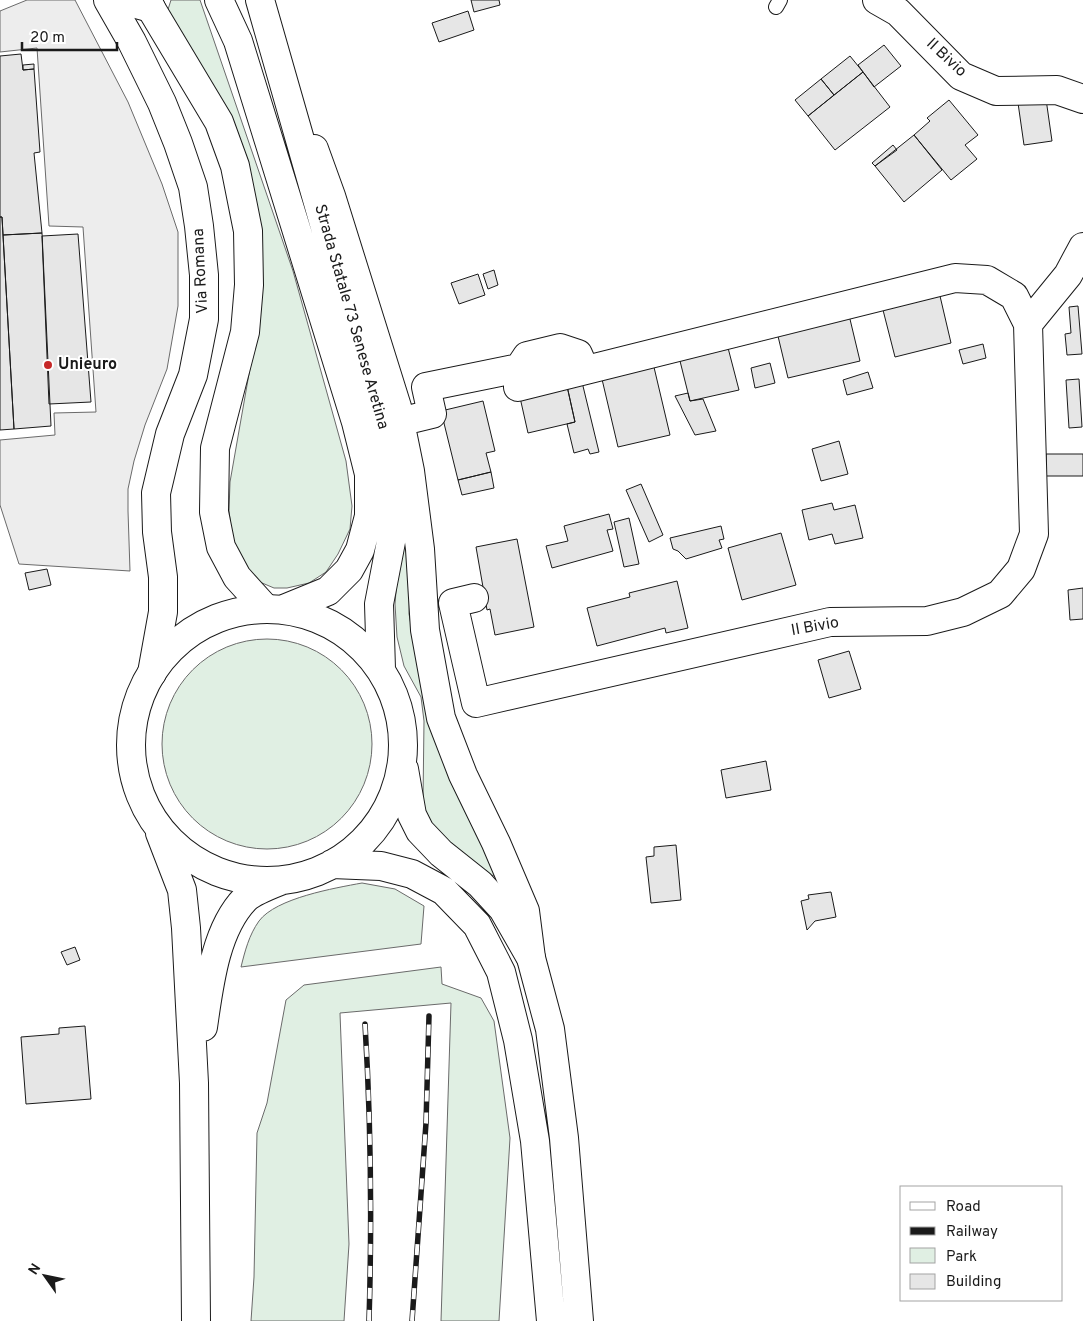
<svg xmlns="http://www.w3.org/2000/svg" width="1083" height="1321" font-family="Overpass,sans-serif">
	<rect width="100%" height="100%" fill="#fff"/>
	<!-- green -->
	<path fill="#e0efe3" stroke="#6a6a6a" d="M171 0H200L293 271 346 461 352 506 350 529 338 554 326 572 309 583 287 588H274L255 580 240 557 232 536 229 511 230 482 256 334 258 234 165 19Z
		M411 546 409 614 424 693 497 875 484 876 429 823 423 801 424 721 421 697 404 666 397 637 395 604 398 566 403 547Z
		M162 744a105 105 0 1 1 210 0a105 105 0 1 1-210 0Z
		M362 883 395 889 424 906 421 944 241 967C245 951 249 935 259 921 276 898 335 888 362 883Z
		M441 967 442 984 481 998 494 1021 510 1138 499 1321H441L451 1003 340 1013 349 1244 344 1321H251L254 1277 257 1133 267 1103 286 1000 304 985Z"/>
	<!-- parking -->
	<path fill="#ededed" stroke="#6a6a6a" d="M27 0H75L128 102 162 184 178 232V306L167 369 145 425 134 461 128 489V511L130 571 19 564 0 505V440L55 435 54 413 96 412 83 227 49 226 37 48 0 52V11Z"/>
	<!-- building -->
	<path fill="#e6e6e6" stroke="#1a1a1a" d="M471 0H499L500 5 474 12Z
		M468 11 474 30 439 42 432 23Z
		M884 45 901 66 874 87 858 65Z
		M21 54 23 70 34 69 40 152 34 153 42 233 3 235 2 217H0V56Z
		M850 56 863 72 834 95 821 79Z
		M34 64V69L23 70V65Z
		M863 72 890 107 835 150 808 116Z
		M821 79 834 95 808 116 795 100Z
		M1046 99 1052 141 1024 145 1018 103Z
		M949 100 978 135 965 145 977 159 951 180 914 135 930 121 927 118Z
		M914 135 942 170 904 202 875 166Z
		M893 145 897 150 875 166 872 163Z
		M0 217H2L14 429 0 430Z
		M42 233 51 426 14 429 3 235Z
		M78 234 91 402 49 404 42 236Z
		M494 270 498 285 488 289 483 274Z
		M478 274 485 295 459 304 451 283Z
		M940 296 951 343 895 357 883 310Z
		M1078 306 1082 354 1067 355 1065 334 1071 333 1069 307Z
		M849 315 860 361 788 378 777 332Z
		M727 344 739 390 690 401 679 357Z
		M983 344 986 358 963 364 959 350Z
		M653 363 670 435 618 447 601 375Z
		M770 363 775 383 755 388 751 368Z
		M868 372 873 388 847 395 843 380Z
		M1079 379 1082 427 1069 428 1066 380Z
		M582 382 599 452 590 454 588 449 574 453 567 424 575 422 567 386Z
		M567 386 575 422 528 433 519 393Z
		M688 393 690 401 703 399 716 431 695 435 675 396Z
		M483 401 495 451 486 453 491 472 458 480 441 411Z
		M839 441 848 474 821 481 812 449Z
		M1046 454H1083V476H1046Z
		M491 472 494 488 462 495 458 480Z
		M641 484 663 535 649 542 626 490Z
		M832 503 834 510 855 505 863 538 835 544 832 534 809 540 802 510Z
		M609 514 613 529 607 530 613 551 552 568 546 546 568 541 564 526Z
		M629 518 639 564 624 567 614 522Z
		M721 526 724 539 719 540 722 548 686 559 678 551 673 549 670 538Z
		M781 533 796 585 742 600 728 548Z
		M517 539 534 627 495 635 490 609 487 610 476 547Z
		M47 569 51 585 29 590 25 573Z
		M677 581 688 628 666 633 665 628 597 646 587 608 630 597 629 593Z
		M1083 588V619L1070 620 1068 590Z
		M849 651 861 689 829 698 818 660Z
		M766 761 771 790 726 798 721 770Z
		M676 845 681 900 651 903 646 857 654 856V847Z
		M831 892 836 917 815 921 807 930 801 901 809 899 808 895Z
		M75 947 80 960 67 965 61 952Z
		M85 1026 91 1099 26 1104 21 1037 59 1034V1028Z"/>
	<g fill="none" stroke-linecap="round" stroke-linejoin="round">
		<defs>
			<path id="lane" d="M776 7 780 0"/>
			<path id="street" d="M122 0 151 8
				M877 0 898 12 961 76 996 91 1057 90 1083 99
				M314 149 331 196 397 407 410 471 420 549 425 630 441 718 463 775 496 843 525 911 531 958
				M1028 324 1068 275 1083 247
				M399 422 432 414 426 387 519 368
				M474 598 453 603 476 703 830 622 927 621 963 612 1000 594 1021 569 1034 534 1028 324 1014 296 987 280 955 278 518 387 519 368 527 356 560 348 578 354 585 370"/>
			<path id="secondary" d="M108 0 132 42 162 103 178 143 193 187 199 226 204 275V319L193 375 170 434 156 493 157 532 163 577V612L152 673
				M146 0 219 122 235 166 248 231 249 285 245 332 215 448 214 512 221 547 237 577 265 608"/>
			<path id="primary" d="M219 0 238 41 356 422 369 474V516L360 550 349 570 328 591 284 609
				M260 0 333 255 382 414 392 474 394 526 379 604 381 669
				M131 745a136 136 0 1 1 272 0a136 136 0 1 1-272 0Z
				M404 769 412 815 420 831 441 853 480 884 503 909 531 958 550 1029 564 1138 579 1321
				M160 833 182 890 186 928 194 1083 196 1321
				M332 864 381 866 412 874 444 891 477 925 501 972 518 1040 535 1141 551 1321
				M203 1027C209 986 215 930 245 899 252 892 270 885 280 881"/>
		</defs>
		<!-- lane casing -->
		<use href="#lane" stroke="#1a1a1a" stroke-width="16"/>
		<!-- street casing -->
		<use href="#street" stroke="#1a1a1a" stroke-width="30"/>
		<!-- secondary casing -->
		<use href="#secondary" stroke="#1a1a1a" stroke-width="30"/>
		<!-- primary casing -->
		<use href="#primary" stroke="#1a1a1a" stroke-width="30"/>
		<!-- lane -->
		<use href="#lane" stroke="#fff" stroke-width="14"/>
		<!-- street -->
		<use href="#street" stroke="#fff" stroke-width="28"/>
		<!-- secondary -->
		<use href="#secondary" stroke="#fff" stroke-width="28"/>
		<!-- primary -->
		<use href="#primary" stroke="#fff" stroke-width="28"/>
		<defs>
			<path id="rail" d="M365 1024C371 1123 372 1222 369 1321
				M412 1321 426 1123 429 1016"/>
		</defs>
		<!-- rail casing -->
		<use href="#rail" stroke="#1a1a1a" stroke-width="5.5"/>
		<!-- rail -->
		<use href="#rail" stroke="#fff" stroke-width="4" stroke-dasharray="11" stroke-linecap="butt"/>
	</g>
	<!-- markers -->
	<circle fill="#c62828" stroke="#fff" stroke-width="2" cx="48" cy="365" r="5"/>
	<g text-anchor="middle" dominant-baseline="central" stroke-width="4" stroke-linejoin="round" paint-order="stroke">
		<!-- street labels -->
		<g font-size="16" fill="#1a1a1a" stroke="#fff">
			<text transform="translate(946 58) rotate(43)">Il Bivio</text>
			<text transform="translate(201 271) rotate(-93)">Via Romana</text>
			<text transform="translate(351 317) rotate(74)">Strada Statale 73 Senese Aretina</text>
			<text transform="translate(815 627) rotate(-10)">Il Bivio</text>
		</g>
		<!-- poi labels -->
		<g font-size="16" font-weight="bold" fill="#1a1a1a" stroke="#fff" text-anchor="start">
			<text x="58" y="365">Unieuro</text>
		</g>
	</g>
	<!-- legend -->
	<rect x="900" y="1186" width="162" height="115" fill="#ffffff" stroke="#a3a3a3"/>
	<rect x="910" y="1202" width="25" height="8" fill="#ffffff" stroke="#a3a3a3"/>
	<text x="946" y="1211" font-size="15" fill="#1a1a1a">Road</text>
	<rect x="910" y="1227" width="25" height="8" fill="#1a1a1a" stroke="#a3a3a3"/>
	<text x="946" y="1236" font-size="15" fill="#1a1a1a">Railway</text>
	<rect x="910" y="1248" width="25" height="15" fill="#e0efe3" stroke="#a3a3a3"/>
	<text x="946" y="1261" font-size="15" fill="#1a1a1a">Park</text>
	<rect x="910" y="1274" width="25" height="15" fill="#e6e6e6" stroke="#a3a3a3"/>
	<text x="946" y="1286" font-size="15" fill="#1a1a1a">Building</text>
	<!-- north arrow -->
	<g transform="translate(45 1276) rotate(303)" stroke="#ffffff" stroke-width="4" paint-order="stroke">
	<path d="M0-4L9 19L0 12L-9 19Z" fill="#1a1a1a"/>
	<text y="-8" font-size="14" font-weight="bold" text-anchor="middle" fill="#1a1a1a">N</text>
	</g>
	<!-- scale -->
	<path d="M22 42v8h95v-8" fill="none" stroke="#1a1a1a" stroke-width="2.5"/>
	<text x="30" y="42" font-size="15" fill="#1a1a1a" stroke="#ffffff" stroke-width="4" paint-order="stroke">20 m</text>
</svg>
